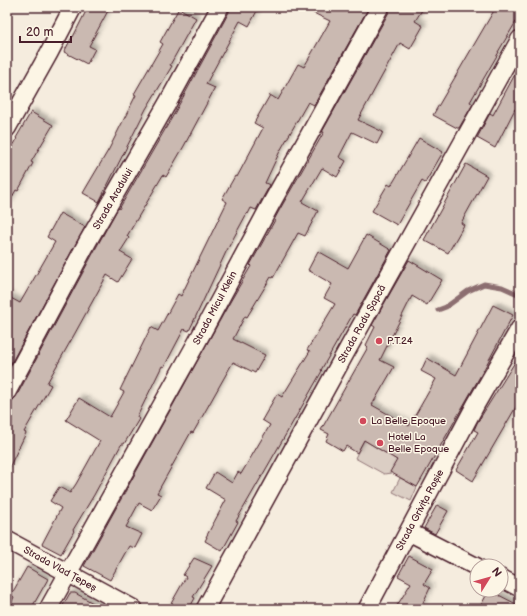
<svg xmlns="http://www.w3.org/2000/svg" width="527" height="616" font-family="'Balsamiq Sans',sans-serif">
	<defs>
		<filter id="shadow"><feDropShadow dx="3.5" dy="-3.5" stdDeviation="2" flood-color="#0004"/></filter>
	</defs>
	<rect width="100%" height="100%" fill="#f5ecde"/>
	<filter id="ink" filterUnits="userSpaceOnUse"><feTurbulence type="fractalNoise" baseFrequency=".025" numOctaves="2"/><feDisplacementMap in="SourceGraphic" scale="8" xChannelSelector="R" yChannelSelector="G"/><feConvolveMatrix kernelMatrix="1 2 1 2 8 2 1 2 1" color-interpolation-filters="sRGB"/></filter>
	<g filter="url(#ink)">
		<!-- green -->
		<path fill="#dbcec4" stroke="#927678" d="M364 440 397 460 395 471 391 473 384 474 355 458Z
			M400 478 417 487 411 501 393 492Z"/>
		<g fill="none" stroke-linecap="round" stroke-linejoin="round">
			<!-- stream -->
			<path stroke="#8c6e70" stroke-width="5" d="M438 310 446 307 468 291 484 284 502 287 520 295"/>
		</g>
		<!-- building -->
		<path fill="#cab9b1" stroke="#4a1f2b" filter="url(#shadow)" d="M88 7H110L89 46 95 49 87 64 64 52 72 37H73Z
			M230 7H259L249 26 240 21 206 84 215 88 184 146 166 177 163 175 127 236 129 238 120 252 132 259 118 282 107 275 74 335 47 383 51 385 24 432 26 433 7 472V402L12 401 16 397 97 246 118 208 119 209 174 114 229 12Z
			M301 7H369L314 105 308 102 280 151 265 183 270 185 256 210 251 208 248 214 247 213 226 252 189 331 184 329 164 367 162 366 137 417 139 419 124 444H122L121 445 94 495 73 530 74 531 61 554 42 544 61 508 50 501 59 487 70 493 76 484 100 441 66 420 79 398 110 417 124 392 120 390 151 327 158 331 178 294 181 296 227 202 222 199 235 176 237 177 263 128 254 123 270 95 278 100 298 64 304 67 330 21Z
			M390 7H424L415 21 423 26 410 49 400 43 358 120 383 132 377 144 352 132 339 157 346 161 337 177 322 168 302 202 318 211 305 236 298 233 273 278 271 277 247 317 245 316 233 339 265 355 255 373 233 362 193 433 191 432 157 493 161 495 152 510 139 503 126 527 142 534 135 548 129 546 110 580 84 566 230 302 251 266 250 265 275 220H274L280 209 324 132H322L389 12Z
			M496 7H520V15L498 52H499L470 102 473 104 459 128H457L433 115Z
			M179 8 196 18 170 65 172 66 146 109 99 202 83 193 109 149 136 95 134 94 163 44 160 42Z
			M520 65V112L515 109 495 148 477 138 490 113 493 115Z
			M31 112 53 125 31 162 33 163 18 191 16 190 7 206V157L17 139 16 138Z
			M419 138 443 152 425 183 422 181 397 225 372 211 388 184 391 186Z
			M466 164 487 176 461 223 464 225 448 253 424 240Z
			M60 213 85 227 7 371V296L20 303 55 242 47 237Z
			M366 235 391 250 355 315 353 314 321 370 322 371 301 408 236 521 238 522 222 551 205 541 207 537H206L226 500 206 488 215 472 232 483 238 472 241 474 270 425 262 420 277 394 282 397 310 351 307 350 335 304 324 298 332 284 308 270 318 251 348 268Z
			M409 260 442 280 427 305 412 296 380 360 394 367 372 405 409 426 436 379 421 371 427 358 456 375 493 305 513 315 482 373 417 487 390 472 397 460 364 440 357 453 346 446 343 451 326 441 329 434 321 430 368 347 366 345 375 327 372 325Z
			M520 354V400L473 481 456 470 478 432 474 430 477 423Z
			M437 505 448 511 435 534 424 528Z
			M409 556 433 569 424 584 430 588 420 609H395L411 583 398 576Z
			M194 558 212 566 193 597 195 598 189 609H168L186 577 183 575Z
			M27 567 48 579 31 609H8L14 597 11 595Z
			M489 590 520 606V609H479Z
			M70 593H75L104 609H61Z"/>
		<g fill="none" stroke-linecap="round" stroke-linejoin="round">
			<defs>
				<path id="minor" d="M7 128 49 53 73 7
					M7 392 88 241 167 104 220 7
					M409 532 477 567
					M7 540 134 609
					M501 578 520 588
					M48 609 197 342 271 204 380 7
					M205 609 345 354 520 39
					M367 609 476 404 520 328"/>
			</defs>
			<!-- minor casing -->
			<use href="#minor" stroke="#4a1f2b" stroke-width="20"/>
			<!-- minor -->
			<use href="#minor" stroke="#fcf5e5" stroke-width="17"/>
		</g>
	</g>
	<!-- markers -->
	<g fill="#d1495b" stroke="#fcf5e5" stroke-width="1.5">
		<circle cx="379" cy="341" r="4"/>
		<circle cx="363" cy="421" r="4"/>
		<circle cx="380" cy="443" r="4"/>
	</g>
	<g text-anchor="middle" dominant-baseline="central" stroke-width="3" stroke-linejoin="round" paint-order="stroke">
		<!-- street labels -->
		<g font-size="10" fill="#4a1f2b" stroke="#fcf5e5">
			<text transform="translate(113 199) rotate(-60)">Strada Aradului</text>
			<text transform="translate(215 308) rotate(-62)">Strada Micul Klein</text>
			<text transform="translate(362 324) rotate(-61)">Strada Radu Șapcă</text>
			<text transform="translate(420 510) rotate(-62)">Strada Grivița Roșie</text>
			<text transform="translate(60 569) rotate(29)">Strada Vlad Țepeș</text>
		</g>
		<!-- poi labels -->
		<g font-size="10" fill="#4a1f2b" stroke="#fcf5e5" text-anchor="start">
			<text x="387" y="341">P.T.24</text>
			<text x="371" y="421">La Belle Epoque</text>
			<text x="388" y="437">Hotel La<tspan x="388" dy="12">Belle Epoque</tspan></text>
		</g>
	</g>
	<!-- margin -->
	<rect width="527" height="616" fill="none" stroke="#fcf5e5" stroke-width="24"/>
	<rect x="12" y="12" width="503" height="592" fill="none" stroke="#4a1f2b" stroke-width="1.5" filter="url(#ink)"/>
	<!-- north arrow -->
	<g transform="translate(489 578) rotate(53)"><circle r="19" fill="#fcf5e5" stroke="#b59f9b"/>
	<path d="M0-3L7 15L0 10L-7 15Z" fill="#d1495b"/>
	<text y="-6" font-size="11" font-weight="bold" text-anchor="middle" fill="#4a1f2b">N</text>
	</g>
	<!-- scale -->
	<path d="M20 36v6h51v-6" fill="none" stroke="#4a1f2b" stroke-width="2"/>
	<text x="26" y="36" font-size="12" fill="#4a1f2b" stroke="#fcf5e5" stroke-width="3" paint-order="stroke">20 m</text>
</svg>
